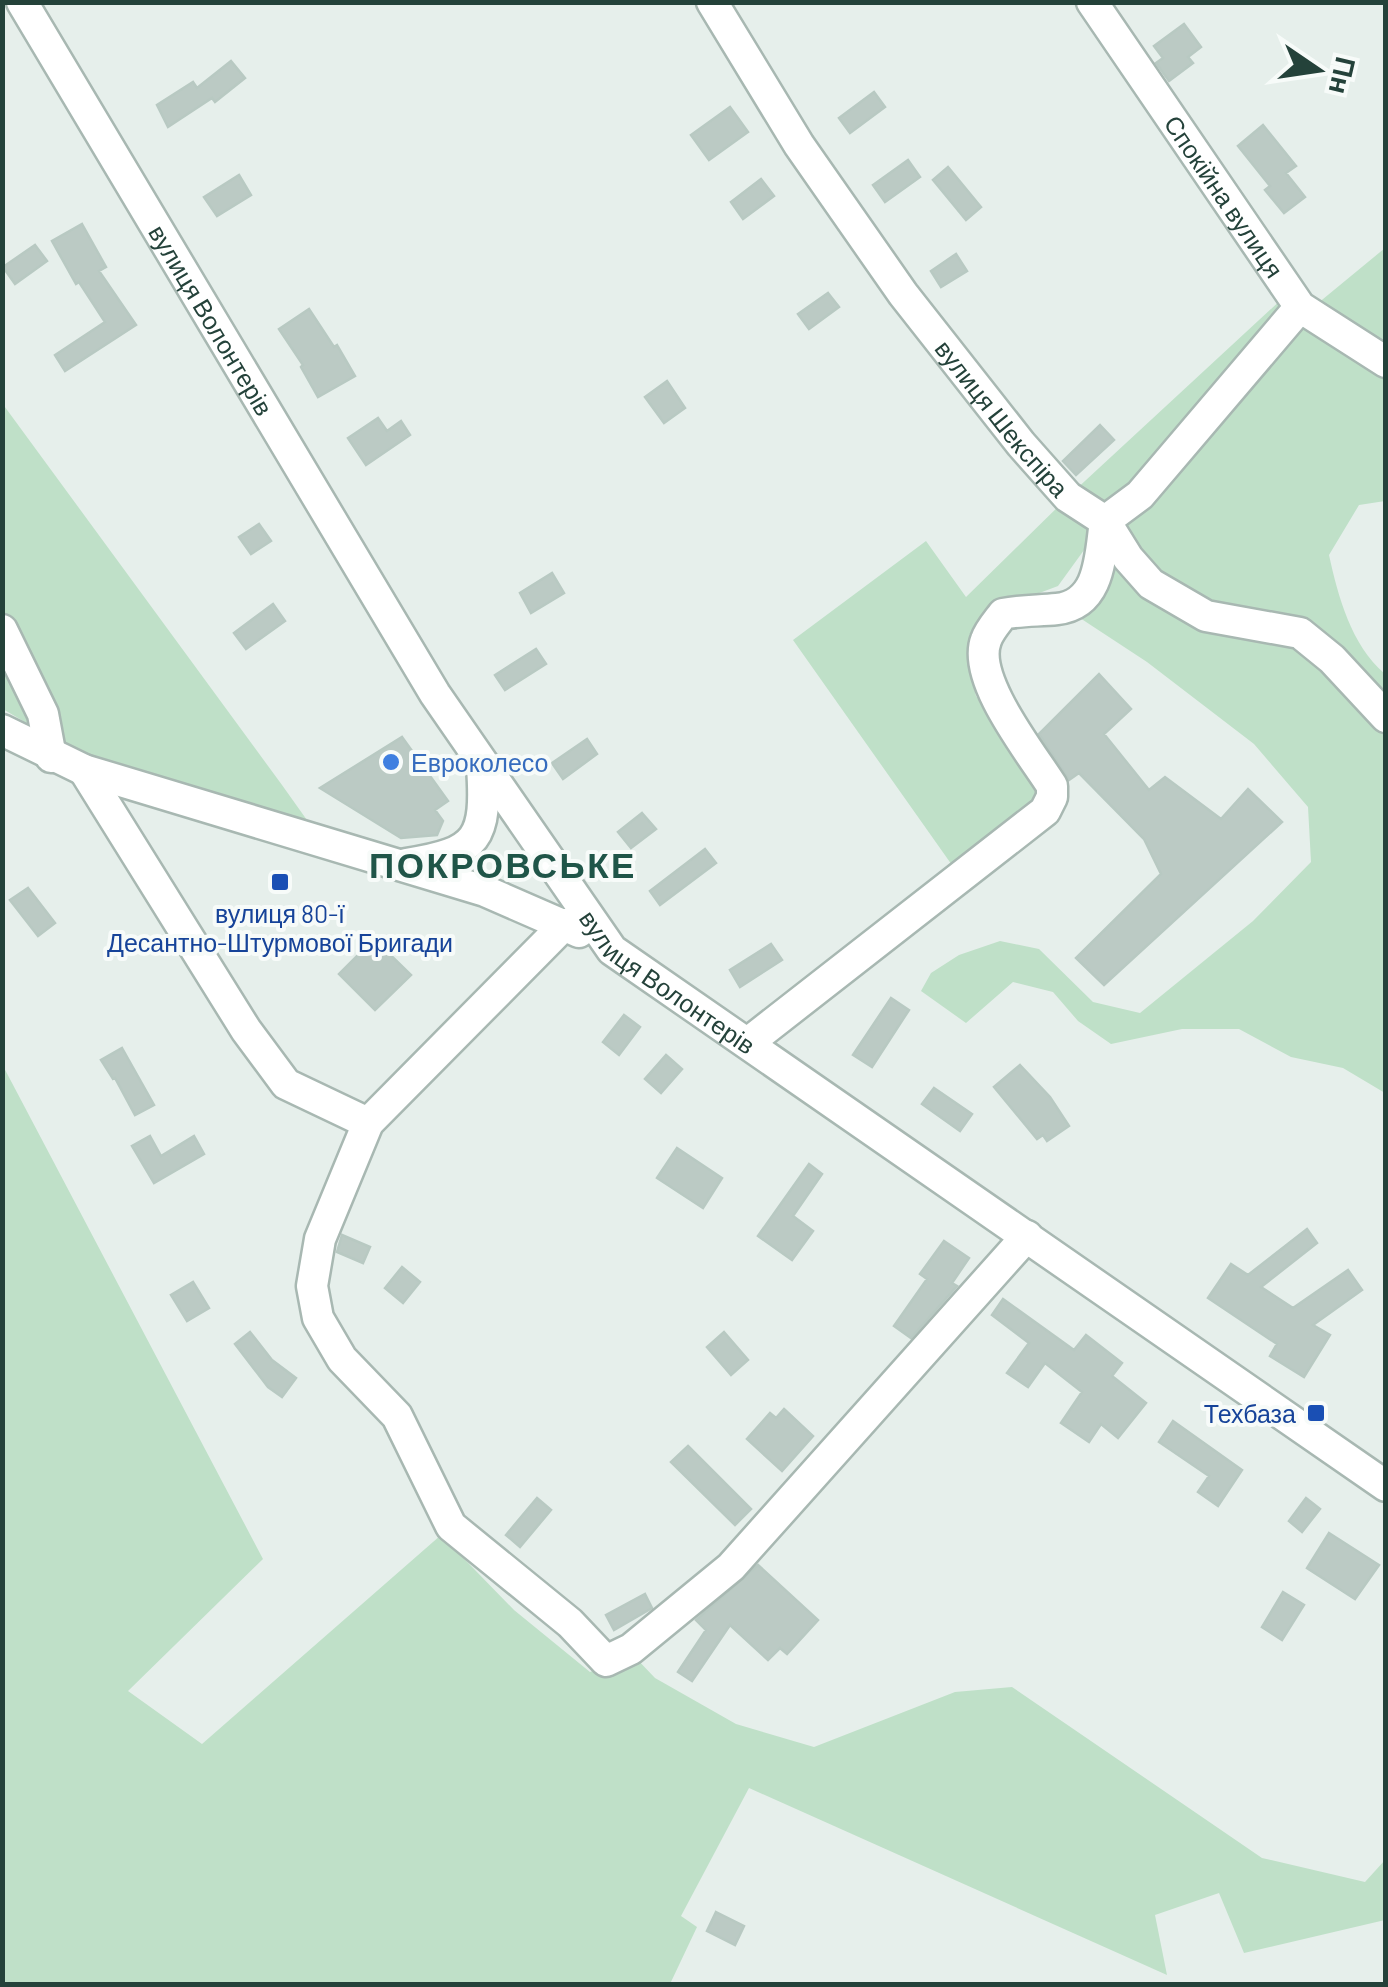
<svg xmlns="http://www.w3.org/2000/svg" width="1388" height="1987" font-family="Barlow,sans-serif">
	<rect width="100%" height="100%" fill="#e6efeb"/>
	<!-- green -->
	<path fill="#bfe0c8" d="M1385 248V501L1359 505 1329 555C1338 596 1351 645 1385 674V1093L1343 1068 1291 1057 1239 1029H1182L1111 1044 1078 1021 1053 992 1013 982 966 1023 921 991 931 973 959 955 1000 941 1039 949 1093 1002 1140 1013 1253 921 1311 862 1308 807 1254 744 1147 662 1080 618 1101 577 1115 525 1300 318Z
		M1284 297 1292 307 1104 514 1072 493Z
		M2 403 282 785 324 844 84 770 42 714 28 724 3 709Z
		M1068 497 1105 521 1058 586 1005 606 975 629 970 669 976 696 1052 797 959 875 793 640 926 541 966 597Z
		M2 1064 263 1559 128 1691 202 1744 441 1535 514 1610 590 1672 633 1655 655 1678 736 1724 814 1747 955 1692 1012 1687 1262 1858 1365 1882 1385 1860V1920L1244 1953 1219 1893 1155 1915 1167 1975 749 1788 681 1916 697 1927 670 1984H3Z"/>
	<!-- building -->
	<path fill="#bbcac4" stroke="#b8c9c2" stroke-width="2.5" d="M1184 24 1201 47 1188 57 1193 63 1169 81 1156 63 1163 58 1154 46Z
		M231 61 245 78 215 102 212 98 168 127 157 105 193 82 197 88Z
		M874 92 885 107 850 133 839 118Z
		M730 107 748 132 709 160 691 135Z
		M1263 125 1296 166 1286 173 1305 197 1284 213 1265 190 1270 186 1238 146Z
		M908 160 920 177 885 202 873 185Z
		M948 167 981 207 966 220 933 180Z
		M239 175 251 195 217 216 204 197Z
		M761 179 774 196 743 219 731 202Z
		M82 224 106 267 99 271 136 325 65 371 55 355 105 322 79 282 76 284 52 241Z
		M35 245 47 261 15 284 3 267Z
		M956 254 967 271 941 287 931 271Z
		M828 293 839 307 809 329 798 314Z
		M309 309 334 347 337 345 355 376 318 397 301 367 303 365 279 329Z
		M667 381 685 408 664 423 645 397Z
		M378 418 387 431 401 421 410 435 366 465 348 438Z
		M1100 425 1114 440 1076 475 1063 461Z
		M259 524 271 541 251 554 239 537Z
		M552 573 564 593 531 613 520 593Z
		M273 604 285 621 246 649 234 633Z
		M536 649 546 664 505 690 495 675Z
		M1099 674 1131 709 1104 734 1149 790 1165 777 1221 819 1248 789 1282 822 1104 985 1076 958 1161 874 1144 839 1079 773 1069 780 1039 734Z
		M402 737 448 801 435 810 443 821 437 835 401 838 320 788Z
		M587 739 597 754 563 779 552 763Z
		M642 813 656 829 631 848 618 832Z
		M705 849 716 863 660 905 650 891Z
		M28 888 55 923 38 936 10 900Z
		M374 939 411 975 375 1010 339 974Z
		M771 944 782 960 740 987 730 970Z
		M891 998 909 1010 872 1067 853 1055Z
		M624 1015 640 1027 619 1055 603 1042Z
		M122 1048 154 1105 135 1115 115 1078 113 1079 101 1060Z
		M666 1055 682 1069 661 1093 645 1079Z
		M1020 1065 1050 1097 1069 1126 1047 1141 1043 1135 1037 1139 994 1087Z
		M934 1088 972 1114 960 1131 922 1104Z
		M150 1136 161 1156 194 1136 204 1154 154 1183 132 1146Z
		M677 1148 722 1178 703 1208 657 1178Z
		M809 1164 822 1174 793 1216 813 1231 792 1260 758 1236Z
		M1307 1229 1317 1243 1261 1287 1293 1308 1348 1270 1362 1290 1313 1325 1330 1335 1304 1377 1270 1356 1277 1344 1208 1298 1231 1264 1248 1275Z
		M342 1235 370 1247 363 1263 337 1252Z
		M944 1241 969 1258 952 1283 957 1286 911 1338 894 1326 927 1279 920 1274Z
		M402 1267 420 1282 403 1303 385 1288Z
		M193 1282 209 1308 187 1321 171 1295Z
		M1003 1299 1074 1350 1086 1335 1122 1363 1112 1376 1146 1403 1118 1438 1101 1424 1089 1442 1061 1423 1082 1392 1045 1363 1028 1387 1007 1373 1029 1343 992 1315Z
		M250 1332 272 1360 296 1378 282 1397 268 1387 235 1344Z
		M724 1332 748 1360 731 1375 707 1347Z
		M784 1409 813 1436 782 1471 747 1439 770 1413 776 1418Z
		M1173 1421 1242 1470 1218 1506 1198 1492 1209 1476 1159 1442Z
		M688 1446 751 1509 735 1525 671 1462Z
		M537 1498 551 1510 520 1547 506 1535Z
		M1306 1498 1320 1509 1302 1532 1289 1521Z
		M1329 1533 1379 1565 1355 1599 1307 1568Z
		M758 1565 818 1620 787 1654 780 1648 768 1660 730 1625 692 1681 678 1672 706 1630 696 1620Z
		M1283 1592 1304 1605 1282 1640 1262 1627Z
		M645 1594 652 1608 614 1630 606 1615Z
		M716 1912 744 1926 735 1945 707 1931Z"/>
	<g fill="none" stroke-linecap="round" stroke-linejoin="round">
		<defs>
			<g id="minor">
				<path id="s1" d="M22 2 435 694 612 950 1386 1486"/>
				<path id="s2" d="M712 2 799 145 903 294 1021 444 1068 497 1105 521 1128 558 1151 584 1206 616 1300 633 1332 659 1386 717"/>
				<path id="s3" d="M1092 2 1300 307 1386 362"/>
				<path d="M2 630 43 714 51 757"/>
				<path d="M2 730 84 770 485 891 579 932"/>
				<path d="M84 770 246 1030 286 1084 368 1123"/>
				<path d="M406 864C479 853 487 838 482 766"/>
				<path d="M565 924 368 1123 320 1239 312 1286 318 1318 342 1359 397 1416 451 1526 570 1623 606 1661 631 1649 731 1567 1027 1236"/>
				<path d="M749 1042 1045 811 1052 797V786C1032 754 971 679 986 640 989 631 997 622 1003 614 1022 610 1038 611 1057 609 1101 604 1100 556 1105 521L1140 495 1300 307"/>
			</g>
		</defs>
		<!-- minor casing -->
		<use href="#minor" stroke="#a8b8b2" stroke-width="35"/>
		<!-- minor -->
		<use href="#minor" stroke="#fff" stroke-width="30"/>
	</g>
	<!-- markers -->
	<circle fill="#3f7fe0" stroke="#f7fbf9" stroke-width="4" cx="391" cy="762" r="10"/>
	<g fill="#1a4fb4" stroke="#f7fbf9" stroke-width="4">
		<rect x="270" y="872" width="20" height="20" rx="5"/>
		<rect x="1306" y="1403" width="20" height="20" rx="5"/>
	</g>
	<g text-anchor="middle" dominant-baseline="central" stroke-width="8" stroke-linejoin="round" paint-order="stroke">
		<!-- street labels -->
		<g font-size="25" fill="#24423a" stroke="#f7fbf9">
			<text stroke="none"><textPath href="#s3" startOffset="235">Спокійна вулиця</textPath></text>
			<text stroke="none"><textPath href="#s1" startOffset="370">вулиця Волонтерів</textPath></text>
			<text stroke="none"><textPath href="#s2" startOffset="508">вулиця Шекспіра</textPath></text>
			<text stroke="none"><textPath href="#s1" startOffset="1180">вулиця Волонтерів</textPath></text>
		</g>
		<!-- shop labels -->
		<g font-size="25" fill="#366cbe" stroke="#f7fbf9" text-anchor="start">
			<text x="411" y="762">Евроколесо</text>
		</g>
		<!-- transit labels -->
		<g font-size="25" fill="#164399" stroke="#f7fbf9">
			<text x="280" y="913">вулиця 80-ї<tspan x="280" dy="29">Десантно-Штурмової Бригади</tspan></text>
			<text x="1296" y="1413" text-anchor="end">Техбаза</text>
		</g>
		<!-- district labels -->
		<g font-size="35" font-weight="bold" letter-spacing="2.5" fill="#1f5548" stroke="#f7fbf9">
			<text x="503" y="864">ПОКРОВСЬКЕ</text>
		</g>
	</g>
	<!-- border -->
	<rect width="1388" height="1987" fill="none" stroke="#24423a" stroke-width="10"/>
	<!-- north arrow -->
	<g transform="translate(1318 70) rotate(103)" stroke="#f7fbf9" stroke-width="8" paint-order="stroke">
	<path d="M0-8L18 38L0 25L-18 38Z" fill="#24423a"/>
	<text y="-15" font-size="28" font-weight="bold" text-anchor="middle" fill="#24423a">Пн</text>
	</g>
</svg>
